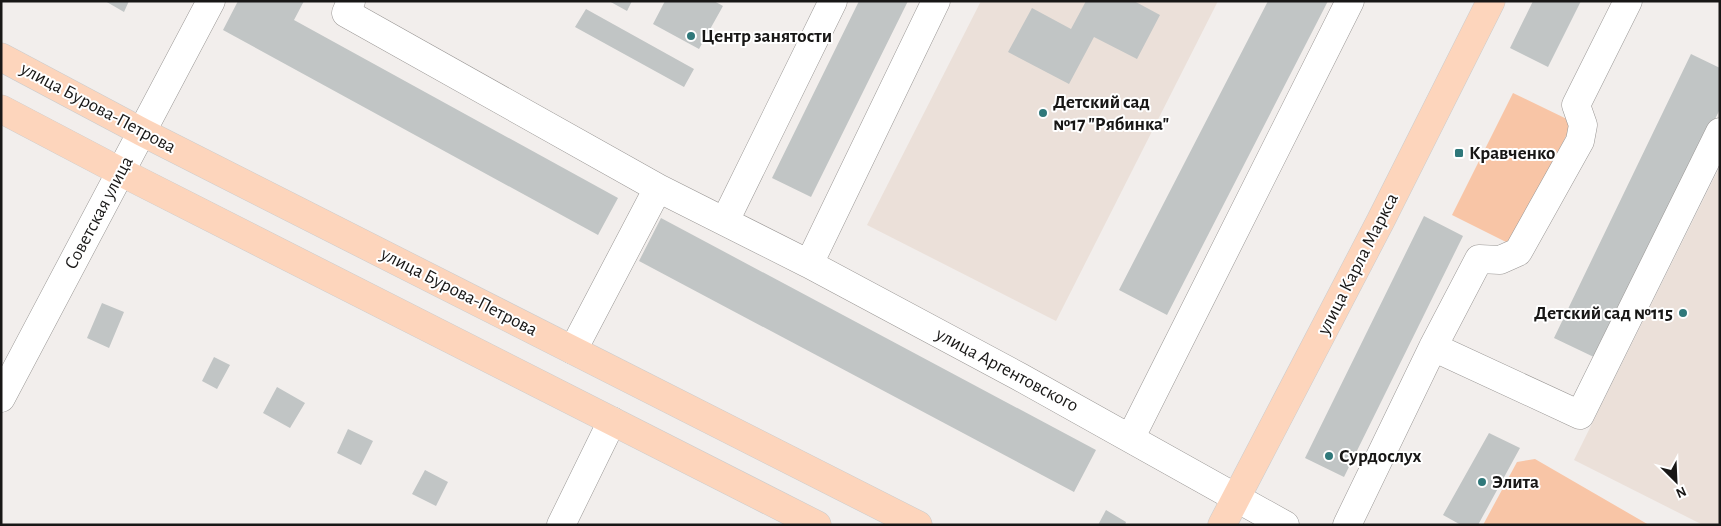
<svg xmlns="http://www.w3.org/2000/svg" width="1721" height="526" font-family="'Alegreya Sans',sans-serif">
	<rect width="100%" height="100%" fill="#f2eeec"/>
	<!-- built -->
	<path fill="#ebe0d9" d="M981 1H1218L1056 321 867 225Z
		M1720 166V525H1703L1574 460Z"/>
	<!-- green -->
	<path fill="#f8c5a6" d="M1513 93 1573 122 1512 245 1452 215Z
		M1535 459 1649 525H1483L1517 462Z"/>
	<!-- building -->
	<path fill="#c1c5c5" d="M105 1H129L124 12Z
		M238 1H304L294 20 618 198 598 235 223 30Z
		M609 1H632L627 11Z
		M665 1H714L723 6 699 49 653 24Z
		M859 1H908L811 197 772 178Z
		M1086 1H1134L1160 15 1137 59 1094 37 1069 84 1008 52 1032 8 1071 29Z
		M1268 1H1328L1167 315 1119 290Z
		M1533 1H1581L1548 67 1510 48Z
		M586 9 694 69 684 87 575 27Z
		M1691 54 1720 68V109L1598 359 1554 338Z
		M1424 216 1463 236 1344 477 1305 458Z
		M661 218 1096 450 1074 492 639 261Z
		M102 303 124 312 109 348 87 338Z
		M214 357 230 365 217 389 202 381Z
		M277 387 305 403 290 428 263 413Z
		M348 429 373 441 361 465 337 453Z
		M1489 433 1520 448 1478 525H1461L1443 515Z
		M425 470 448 482 436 506 412 494Z
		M1106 510 1126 522 1125 525H1098Z"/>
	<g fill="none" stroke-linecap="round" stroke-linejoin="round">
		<defs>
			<path id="minor" d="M351 1 346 13 658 188
				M725 221 833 1
				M809 264 936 1
				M1433 347 1580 415 1720 132
				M573 350 658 188 809 264 1020 377 1285 525
				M1 398 211 1
				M1131 437 1350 1
				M561 525 612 421
				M1347 525 1433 347 1479 259 1500 260 1518 252 1580 141 1583 125 1576 105 1628 1"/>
			<path id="major" d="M1 57 142 132 918 525
				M1 109 121 172 817 525
				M1222 525 1381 220 1491 1"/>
		</defs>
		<!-- minor casing -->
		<use href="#minor" stroke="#9a9795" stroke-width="29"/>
		<!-- major casing -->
		<use href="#major" stroke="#ccc" stroke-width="29"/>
		<!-- minor -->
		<use href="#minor" stroke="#fff" stroke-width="28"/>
		<!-- major -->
		<use href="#major" stroke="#fdd5bc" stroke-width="28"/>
	</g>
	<!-- markers -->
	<g fill="#2f787a" stroke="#fff" stroke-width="2">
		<circle cx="691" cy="36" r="5"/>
		<circle cx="1043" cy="113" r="5"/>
		<rect x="1454" y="148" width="10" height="10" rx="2.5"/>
		<circle cx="1683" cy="313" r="5"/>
		<circle cx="1329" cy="456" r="5"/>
		<circle cx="1482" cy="482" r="5"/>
	</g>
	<g text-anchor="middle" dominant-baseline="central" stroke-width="4" stroke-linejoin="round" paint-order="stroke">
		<!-- poi labels -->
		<g font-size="19" font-weight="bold" fill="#181716" stroke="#fff" text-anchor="start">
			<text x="701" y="36">Центр занятости</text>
			<text x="1053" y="102">Детский сад<tspan x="1053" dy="22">№17 "Рябинка"</tspan></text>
			<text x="1469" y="153">Кравченко</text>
			<text x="1673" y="313" text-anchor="end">Детский сад №115</text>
			<text x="1339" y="456">Сурдослух</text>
			<text x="1492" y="482">Элита</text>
		</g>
		<!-- street labels -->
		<g font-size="19" fill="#181716" stroke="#fff">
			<text transform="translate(98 108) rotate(28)">улица Бурова-Петрова</text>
			<text transform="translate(99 213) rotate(-62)">Советская улица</text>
			<text transform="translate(1358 264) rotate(-63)">улица Карла Маркса</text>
			<text transform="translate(459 292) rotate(27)">улица Бурова-Петрова</text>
			<text transform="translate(1007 370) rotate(28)">улица Аргентовского</text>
		</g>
	</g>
	<!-- border -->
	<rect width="1721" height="526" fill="none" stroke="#181716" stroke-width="5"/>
	<!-- north arrow -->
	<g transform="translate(1676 481) rotate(156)" stroke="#ffffff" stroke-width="4" paint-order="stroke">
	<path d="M0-4L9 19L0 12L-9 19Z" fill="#181716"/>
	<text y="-8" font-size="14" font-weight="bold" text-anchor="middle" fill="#181716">N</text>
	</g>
</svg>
